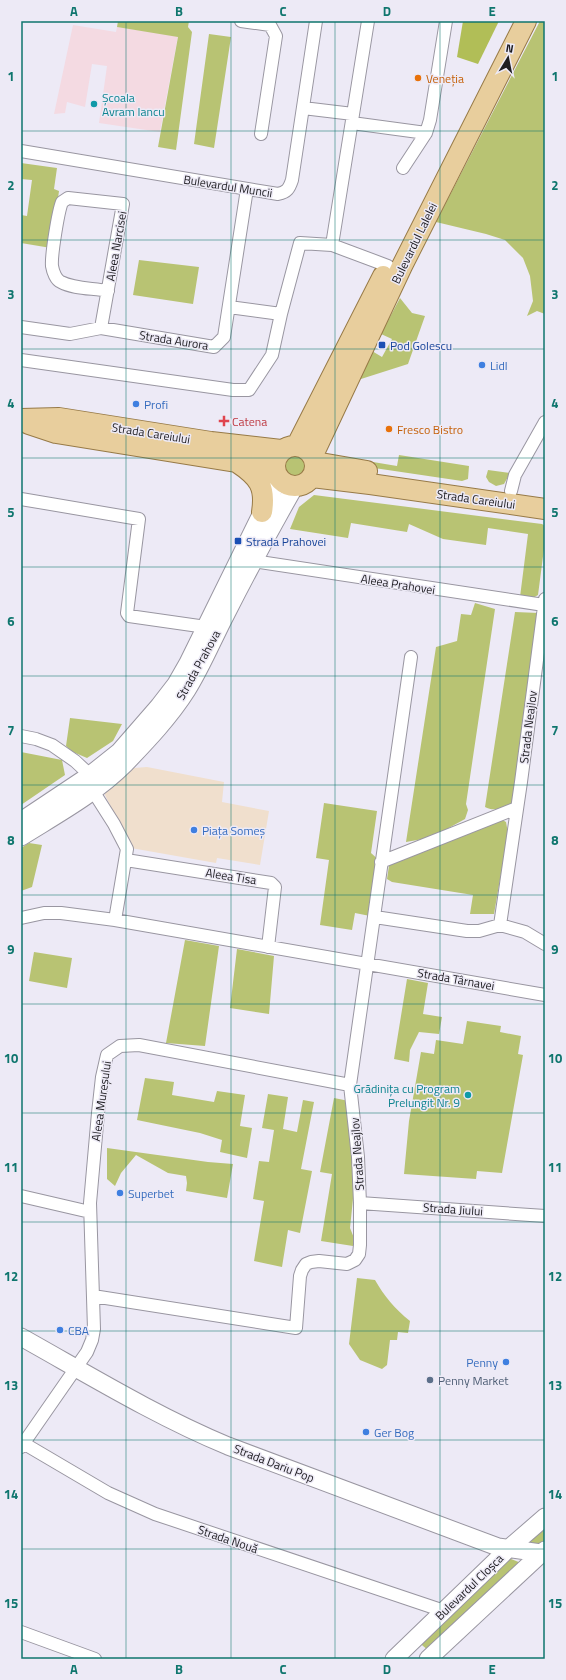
<svg xmlns="http://www.w3.org/2000/svg" width="566" height="1680" font-family="'Titillium Web',sans-serif">
	<rect width="100%" height="100%" fill="#edeaf6"/>
	<!-- commercial -->
	<path fill="#f0dfcd" d="M147 767 224 782 222 802 269 811 260 865 217 858 216 863 131 848 104 793 134 768Z"/>
	<!-- education -->
	<path fill="#f4dae2" d="M73 25 116 32 117 27 178 36 160 132 99 123 107 66 92 64 85 107 67 102 65 113 54 114Z"/>
	<!-- green -->
	<path fill="#b8c373" d="M118 21H189L188 27 192 32 176 150 158 147 178 37 117 27Z
		M540 21H545V314L537 311 527 316 533 301 530 276 523 258 505 240 486 234 436 222Z
		M209 34 231 37 214 148 194 144Z
		M21 163 57 168 54 189 59 191 51 248 21 243V215L27 216 32 180 21 179Z
		M139 260 199 267 193 304 133 295Z
		M400 298 412 313 425 316 408 364 361 379V374L372 351 382 357 392 339 381 334Z
		M283 464a13 13 0 1 1 26 0a13 13 0 1 1-26 0Z
		M399 455 469 466 468 479 462 481 354 465 355 459 397 466Z
		M488 470 510 473 504 484 496 486 489 482 486 477Z
		M314 495 542 524 545 526V541L538 595 531 599 520 597 528 534 488 528 486 545 443 539 409 524 407 532 351 523 348 538 290 529 299 507Z
		M475 603 495 609 466 804 468 810 465 819 445 830 423 839 406 842 436 647 457 641 461 614 471 615Z
		M515 612 539 613 512 803C504 808 494 812 485 807Z
		M70 718 122 724 113 741 87 758 73 752 66 746Z
		M21 752 62 760 65 775 21 805Z
		M324 803 377 811 371 853 381 862 375 917 355 913 352 930 320 925 329 860 316 858Z
		M497 817 506 822 508 833 494 914H470L473 895 392 882 387 879 390 859Z
		M29 843 42 845 32 887 21 891V848Z
		M185 940 219 946 205 1046 166 1043Z
		M237 949 274 956 269 1014 230 1008Z
		M34 952 72 958 67 988 29 981Z
		M407 979 428 983 423 1014 442 1017 439 1034 419 1032 410 1050 409 1062 394 1059Z
		M467 1021 501 1026 500 1032 521 1036 518 1054 523 1055 502 1173 477 1171 476 1179 404 1174 409 1121 421 1052 434 1054 436 1040 463 1044Z
		M145 1078 174 1082 172 1095 214 1102 217 1091 245 1095 240 1126 252 1128 247 1158 220 1152 222 1140 200 1133 137 1120Z
		M268 1094 288 1097 283 1129 297 1132 303 1100 314 1102 301 1169 312 1171 300 1233 288 1230 282 1267 254 1261 264 1201 253 1199 259 1161 269 1162 274 1130 262 1128Z
		M334 1098 349 1101 354 1189 350 1228 354 1238 353 1246 321 1241 332 1174 320 1172Z
		M107 1148 208 1162 233 1164 227 1198 186 1191 187 1183 186 1176 168 1173 136 1155 121 1173 115 1186 107 1179Z
		M357 1278 375 1280C384 1296 395 1309 410 1321L408 1333 398 1332 397 1340H390L387 1365 382 1369 360 1360 349 1344Z
		M545 1519V1542L540 1547 519 1542Z
		M504 1556 526 1565 429 1651 416 1640Z"/>
	<!-- forest -->
	<path fill="#b1be57" d="M463 21H499L478 64 457 57Z"/>
	<g fill="none" stroke-linecap="round" stroke-linejoin="round">
		<defs>
			<path id="street" d="M241 21 270 25 276 36 261 134
				M303 108 353 114
				M352 123 426 133
				M21 151 278 194C287 192 289 189 292 180L316 21
				M403 168 426 133 430 120 446 21
				M332 245 368 21
				M229 307 281 314
				M21 327 70 334 101 328 214 347 224 337 247 189
				M101 328 123 204 68 198 62 202C58 212 51 256 52 266 53 272 56 280 61 282 74 289 93 288 108 291
				M21 360 233 390H249L272 355 281 314 300 243 332 245 388 266
				M511 491 515 475 545 422
				M21 499 139 519 127 613 129 616 206 627
				M253 561 544 605
				M21 736 36 739 52 745 75 761 90 775 93 791 114 824 127 849 115 920
				M126 860 271 883 275 887 268 947
				M381 862 517 808
				M375 917 467 931H479L500 925 525 932 545 944
				M21 918 44 913H61L115 920 545 995
				M500 925 521 782 545 599
				M21 1196 90 1212
				M360 1203 545 1216
				M93 1296 296 1328 300 1276 302 1270 306 1264 311 1262 319 1261 347 1264 355 1260 359 1254 360 1245V1203L358 1157 350 1085 411 657
				M23 1443 108 1493 155 1514 444 1611
				M21 1447 87 1352 92 1340 94 1329 90 1203 98 1113 102 1077 107 1055 120 1046 139 1045 350 1085
				M21 1632 95 1659"/>
			<path id="secondary" d="M21 821 90 775 119 752 159 706 176 684 188 663 279 478
				M21 837C56 815 95 794 125 764 147 741 170 717 187 690 202 666 213 639 226 614 248 571 271 528 295 486
				M21 1337C89 1375 156 1416 228 1446L498 1547 541 1553
				M394 1659 508 1549 545 1517
				M428 1659 545 1550"/>
			<path id="primary" d="M21 419 59 418 211 442 281 450
				M29 424 56 433 236 462 275 469
				M297 445 383 276
				M275 466a20 20 0 1 1 40 0a20 20 0 1 1-40 0Z
				M313 455 402 266 526 21
				M315 462 367 471
				M238 463C259 477 266 487 262 512
				M312 477 370 484 545 509"/>
		</defs>
		<!-- street casing -->
		<use href="#street" stroke="#9996a1" stroke-width="14"/>
		<!-- secondary casing -->
		<use href="#secondary" stroke="#9996a1" stroke-width="19"/>
		<!-- primary casing -->
		<use href="#primary" stroke="#977a47" stroke-width="22"/>
		<!-- street -->
		<use href="#street" stroke="#fff" stroke-width="12"/>
		<!-- secondary -->
		<use href="#secondary" stroke="#fff" stroke-width="17"/>
		<!-- primary -->
		<use href="#primary" stroke="#e8ce9d" stroke-width="20"/>
	</g>
	<!-- grid -->
	<path fill="none" stroke="#0f766e" stroke-width="1" stroke-opacity="0.55" d="M126 21V1659M231 21V1659M335 21V1659M440 21V1659M21 131H545M21 240H545M21 349H545M21 458H545M21 567H545M21 676H545M21 785H545M21 895H545M21 1004H545M21 1113H545M21 1222H545M21 1331H545M21 1440H545M21 1549H545"/>
	<!-- markers -->
	<g fill="#e8710a" stroke="#edeaf6" stroke-width="1.5">
		<circle cx="418" cy="78" r="4"/>
		<circle cx="389" cy="429" r="4"/>
	</g>
	<g fill="#0f9aa8" stroke="#edeaf6" stroke-width="1.5">
		<circle cx="94" cy="104" r="4"/>
		<circle cx="468" cy="1095" r="4"/>
	</g>
	<g fill="#1a4fb4" stroke="#edeaf6" stroke-width="1.5">
		<rect x="378" y="341" width="8" height="8" rx="2"/>
		<rect x="234" y="537" width="8" height="8" rx="2"/>
	</g>
	<g fill="#3f7fe0" stroke="#edeaf6" stroke-width="1.5">
		<circle cx="482" cy="365" r="4"/>
		<circle cx="136" cy="404" r="4"/>
		<circle cx="194" cy="830" r="4"/>
		<circle cx="120" cy="1193" r="4"/>
		<circle cx="60" cy="1330" r="4"/>
		<circle cx="506" cy="1362" r="4"/>
		<circle cx="366" cy="1432" r="4"/>
	</g>
	<path fill="#e0444e" stroke="#edeaf6" stroke-width="1.5" d="M222 415h4v4h4v4h-4v4h-4v-4h-4v-4h4z"/>
	<circle fill="#5c6f8a" stroke="#edeaf6" stroke-width="1.5" cx="430" cy="1380" r="4"/>
	<g text-anchor="middle" dominant-baseline="central" stroke-width="3" stroke-linejoin="round" paint-order="stroke">
		<!-- food labels -->
		<g font-size="12" fill="#c56008" stroke="#edeaf6" text-anchor="start">
			<text x="426" y="78">Veneția</text>
			<text x="397" y="429">Fresco Bistro</text>
		</g>
		<!-- culture labels -->
		<g font-size="12" fill="#0d838f" stroke="#edeaf6" text-anchor="start">
			<text x="102" y="97">Școala<tspan x="102" dy="14">Avram Iancu</tspan></text>
			<text x="460" y="1088" text-anchor="end">Grădinița cu Program<tspan x="460" dy="14">Prelungit Nr. 9</tspan></text>
		</g>
		<!-- street labels -->
		<g font-size="12" fill="#1d1c20" stroke="#edeaf6">
			<text transform="translate(228 186) rotate(9)">Bulevardul Muncii</text>
			<text transform="translate(414 243) rotate(-64)">Bulevardul Lalelei</text>
			<text transform="translate(116 246) rotate(-80)">Aleea Narcisei</text>
			<text transform="translate(174 340) rotate(9)">Strada Aurora</text>
			<text transform="translate(151 433) rotate(9)">Strada Careiului</text>
			<text transform="translate(476 499) rotate(8)">Strada Careiului</text>
			<text transform="translate(398 584) rotate(9)">Aleea Prahovei</text>
			<text transform="translate(198 665) rotate(-61)">Strada Prahova</text>
			<text transform="translate(528 727) rotate(-83)">Strada Neajlov</text>
			<text transform="translate(231 876) rotate(9)">Aleea Tisa</text>
			<text transform="translate(456 979) rotate(10)">Strada Târnavei</text>
			<text transform="translate(101 1101) rotate(-82)">Aleea Mureșului</text>
			<text transform="translate(357 1154) rotate(-94)">Strada Neajlov</text>
			<text transform="translate(453 1209) rotate(4)">Strada Jiului</text>
			<text transform="translate(274 1463) rotate(21)">Strada Dariu Pop</text>
			<text transform="translate(228 1539) rotate(19)">Strada Nouă</text>
			<text transform="translate(469 1587) rotate(-44)">Bulevardul Cloșca</text>
		</g>
		<!-- transit labels -->
		<g font-size="12" fill="#164399" stroke="#edeaf6" text-anchor="start">
			<text x="390" y="345">Pod Golescu</text>
			<text x="246" y="541">Strada Prahovei</text>
		</g>
		<!-- shop labels -->
		<g font-size="12" fill="#366cbe" stroke="#edeaf6" text-anchor="start">
			<text x="490" y="365">Lidl</text>
			<text x="144" y="404">Profi</text>
			<text x="202" y="830">Piața Someș</text>
			<text x="128" y="1193">Superbet</text>
			<text x="68" y="1330">CBA</text>
			<text x="498" y="1362" text-anchor="end">Penny</text>
			<text x="374" y="1432">Ger Bog</text>
		</g>
		<!-- health labels -->
		<g font-size="12" fill="#be3a42" stroke="#edeaf6" text-anchor="start">
			<text x="232" y="421">Catena</text>
		</g>
		<!-- service labels -->
		<g font-size="12" fill="#4e5e75" stroke="#edeaf6" text-anchor="start">
			<text x="438" y="1380">Penny Market</text>
		</g>
	</g>
	<!-- border -->
	<rect width="566" height="1680" fill="none" stroke="#edeaf6" stroke-width="44"/>
	<!-- north arrow -->
	<g transform="translate(508 58) rotate(10)" stroke="#edeaf6" stroke-width="3" paint-order="stroke">
	<path d="M0-3L7 15L0 10L-7 15Z" fill="#1d1c20"/>
	<text y="-6" font-size="11" font-weight="bold" text-anchor="middle" fill="#1d1c20">N</text>
	</g>
	<rect x="22" y="22" width="522" height="1636" fill="none" stroke="#0f766e" stroke-width="1.5"/>
	<g font-size="13" text-anchor="middle" font-weight="bold" fill="#0f766e">
		<text x="74" y="16">A</text>
		<text x="179" y="16">B</text>
		<text x="283" y="16">C</text>
		<text x="387" y="16">D</text>
		<text x="492" y="16">E</text>
		<text x="11" y="81">1</text>
		<text x="555" y="81">1</text>
		<text x="11" y="190">2</text>
		<text x="555" y="190">2</text>
		<text x="11" y="299">3</text>
		<text x="555" y="299">3</text>
		<text x="11" y="408">4</text>
		<text x="555" y="408">4</text>
		<text x="11" y="517">5</text>
		<text x="555" y="517">5</text>
		<text x="11" y="626">6</text>
		<text x="555" y="626">6</text>
		<text x="11" y="735">7</text>
		<text x="555" y="735">7</text>
		<text x="11" y="845">8</text>
		<text x="555" y="845">8</text>
		<text x="11" y="954">9</text>
		<text x="555" y="954">9</text>
		<text x="11" y="1063">10</text>
		<text x="555" y="1063">10</text>
		<text x="11" y="1172">11</text>
		<text x="555" y="1172">11</text>
		<text x="11" y="1281">12</text>
		<text x="555" y="1281">12</text>
		<text x="11" y="1390">13</text>
		<text x="555" y="1390">13</text>
		<text x="11" y="1499">14</text>
		<text x="555" y="1499">14</text>
		<text x="11" y="1608">15</text>
		<text x="555" y="1608">15</text>
		<text x="74" y="1674">A</text>
		<text x="179" y="1674">B</text>
		<text x="283" y="1674">C</text>
		<text x="387" y="1674">D</text>
		<text x="492" y="1674">E</text>
	</g>
</svg>
